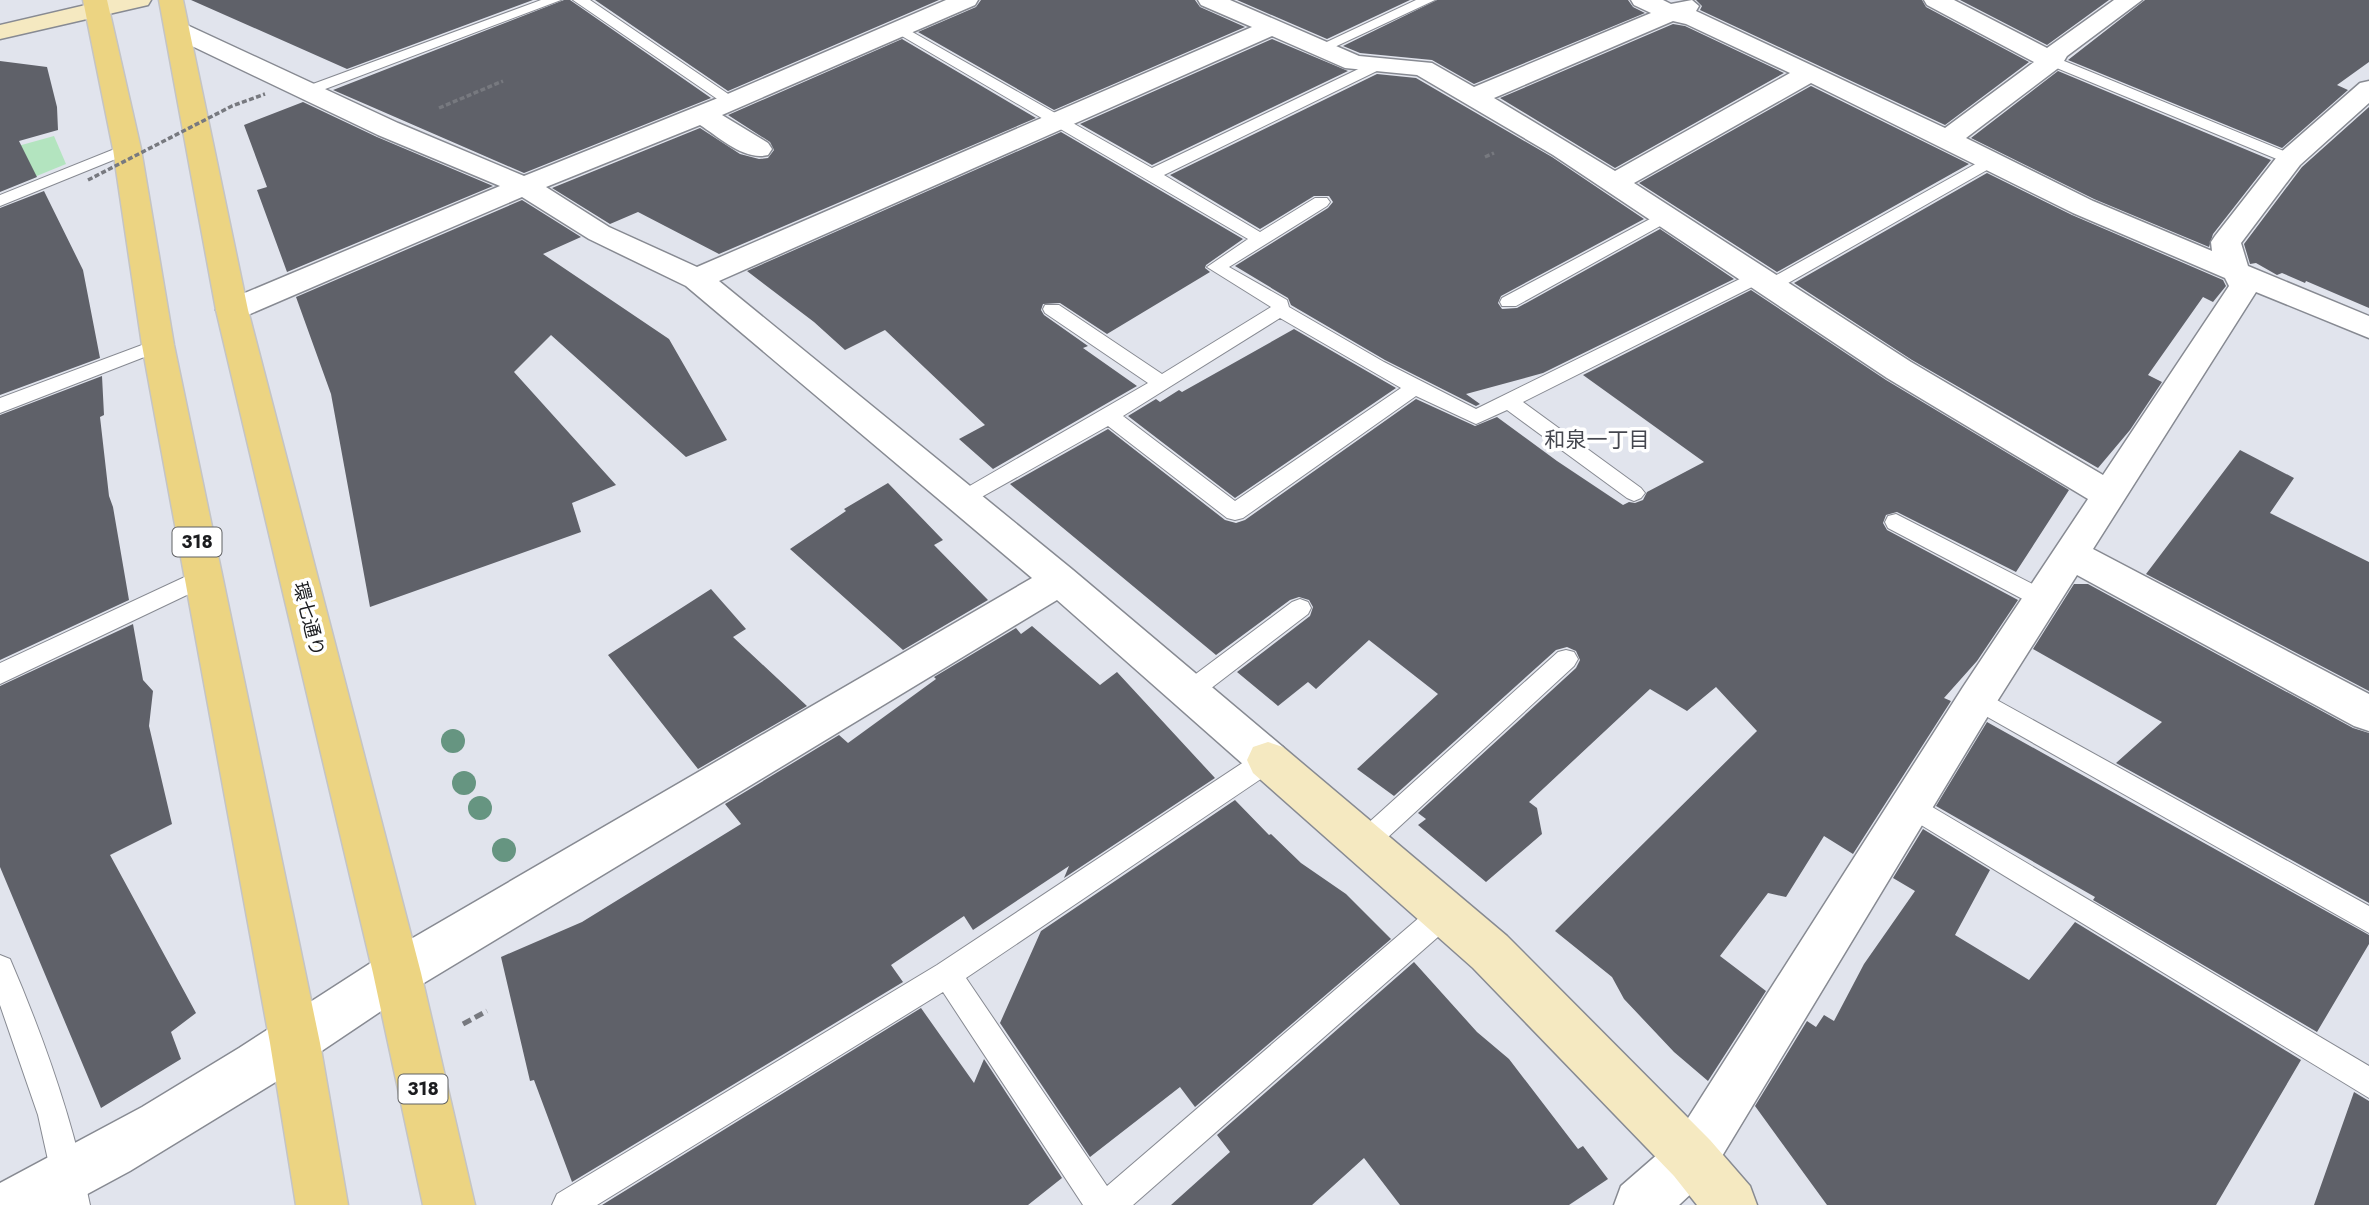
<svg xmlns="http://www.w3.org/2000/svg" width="2369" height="1205" font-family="Jost,'Noto Sans JP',sans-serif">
	<rect width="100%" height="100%" fill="#e1e4ed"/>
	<!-- green -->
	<path fill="#b3e4bf" d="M54 136 66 164 0 191V151Z"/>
	<!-- building -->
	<path fill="#5f6169" d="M191 0H533L347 69Z
		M564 0H570L711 98 524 173 333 90Z
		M595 0H939L728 91Z
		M981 0H1195L1200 7 1245 27 1054 110 918 32 976 7Z
		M1237 0H1410L1327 39Z
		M1437 0H1628L1633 7 1645 13 1474 84 1432 60 1360 53 1343 46Z
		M1696 0H1922L1926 7 2029 62 1945 125 1700 10 1702 6Z
		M1960 0H2109L2047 45Z
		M2145 0H2369V62L2337 85 2348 90 2282 148 2068 60Z
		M1673 24 1685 26 1784 73 1615 168 1500 98Z
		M902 39 1036 118 719 254 638 212 610 224 552 188 700 128 740 154 759 159 768 158 774 150 770 142 728 115Z
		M1272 39 1348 71 1152 165 1080 124Z
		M0 61 47 67 57 107 58 130 19 141 37 177 0 192Z
		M2058 71 2271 160 2213 234 2209 247 2094 199 1971 138Z
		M1377 74 1416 78 1552 157 1644 219 1501 296 1498 303 1502 309 1517 308 1660 229 1734 279 1543 373 1466 394 1480 404 1476 406 1385 360 1291 305 1288 298 1235 266 1328 208 1333 202 1329 196H1314L1260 229 1170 175Z
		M1811 86 1969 164 1777 272 1639 183Z
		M303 102 377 137 493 186 287 272 257 190 267 187 244 125Z
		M2369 107V308L2306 281 2305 283 2282 273 2277 275 2256 263 2250 264 2244 244 2302 167Z
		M1061 132 1243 239 1206 265 1205 268 1210 272 1107 334 1060 303 1043 304 1041 310 1044 315 1088 346 1083 348 1137 386 993 469 959 439 985 425 885 330 845 350 814 322 747 271Z
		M1987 173 2072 215 2223 280 2226 286 2213 302 2203 297 2148 375 2162 382 2130 430 2098 468 1912 360 1794 283Z
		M44 191 83 270 100 358 0 395V208Z
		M522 200 581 237 543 254 669 339 727 440 686 457 551 335 514 372 616 485 572 503 581 532 370 607 331 394 296 297Z
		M1751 290 1886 380 2069 490 2016 572 1897 512 1886 515 1883 523 1887 530 2018 600 1977 661 1944 698 1951 701 1853 854 1824 836 1786 897 1768 893 1720 956 1766 991 1708 1081 1674 1052 1624 999 1612 977 1555 931 1757 731 1716 687 1687 711 1650 689 1529 802 1537 808 1542 834 1486 882 1418 825 1426 819 1418 813 1576 668 1580 660 1576 651 1567 647 1556 650 1394 796 1357 769 1438 694 1369 640 1316 689 1308 682 1278 706 1237 672 1310 616 1313 607 1309 600 1299 597 1290 600 1216 655 1010 484 1108 429 1225 520 1236 523 1245 520 1416 399 1475 426 1497 417 1557 461 1623 505 1629 502 1635 503 1643 500 1647 492 1704 462 1583 375Z
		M1294 329 1396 388 1235 498 1128 416 1156 399 1160 402 1179 390 1182 392Z
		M102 376 104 415 100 417 109 496 113 507 129 600 0 660V415Z
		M2240 450 2294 478 2270 513 2369 562V691L2146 574Z
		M888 483 943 540 934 545 988 600 903 650 790 549 846 511 844 509Z
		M2074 584H2088L2353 728 2369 733V903L2116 763 2162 722 2033 649Z
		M711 589 746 629 733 637 807 706 698 769 608 655Z
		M133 624 143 680 153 691 149 726 172 824 110 855 196 1013 171 1032 181 1059 101 1108 0 867V686Z
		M1032 626 1100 685 1117 672 1215 778 1064 878 1069 866 973 930 964 916 891 965 903 982 572 1182 534 1080 530 1081 501 957 582 922 741 824 725 804 839 735 848 743 936 679 934 677 1016 628 1021 634Z
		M1987 722 2369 935V944L2317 1032 2093 900 2095 897 1936 806Z
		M1235 800 1269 835 1271 834 1301 863 1346 894 1391 939 1195 1107 1180 1087 1090 1157 1000 1023 1041 931Z
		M1923 829 1990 870 1955 935 2029 980 2075 922 2301 1060 2216 1205H1827L1755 1106 1807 1021 1816 1027 1824 1015 1834 1021 1864 964 1915 891 1893 878Z
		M1414 962 1477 1032 1509 1059 1578 1149 1583 1146 1608 1179 1569 1205H1400L1364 1158 1312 1205H1171L1230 1152 1217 1135Z
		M921 1008 974 1083 984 1059 1062 1178 1028 1205H602Z
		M2354 1092 2369 1101V1205H2314Z"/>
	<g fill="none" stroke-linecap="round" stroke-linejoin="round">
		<defs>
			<path id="lane" d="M541 0H561L312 94 307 96 299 91 302 88Z
				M573 0H590L740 102 738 105H726Z
				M1416 0H1435L1326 51H1316L1314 48Z
				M900 25 1152 168 1373 62H1383L1386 65 1383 68 1164 175 1260 232 1315 198H1327L1330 202 1327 206 1229 267 1287 300 1289 307 1384 362 1476 409 1752 273 1758 271 1767 277 1764 281 1523 402 1641 488 1645 493 1641 498 1634 501 1627 498 1507 410 1476 424 1416 396 1243 518 1235 520 1227 518 1108 426 962 508 954 505 951 500 954 495 1148 383 1045 313 1043 309 1045 305H1059L1162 374 1271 307 1207 267 1248 239 895 32 893 29ZM1280 318 1401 388 1235 501 1123 416Z
				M2052 56 2296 156 2298 159 2290 164 2284 162 2047 64 2044 61 2047 58Z
				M127 144 133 146 135 149 133 152 0 206V195Z
				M1988 157 1994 158 1996 162 1994 166 1776 290 1770 292 1761 286 1764 282Z
				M1665 211 1671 212 1674 216 1671 220 1516 306H1502L1500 302 1502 298Z
				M158 339 165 341 168 345 165 349 0 413V398Z
				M1896 514 2050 593 2053 599 2050 605 2042 608 2034 605 1888 528 1885 522 1888 516Z
				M204 568 212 571 215 577 212 583 0 684V663Z
				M1300 599 1308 602 1311 608 1308 614 1197 699 1189 702 1181 699 1177 692 1181 685 1292 602Z
				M1566 650 1574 652 1578 659 1574 666 1374 850 1365 854 1356 850 1352 842 1356 834 1558 652Z
				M1977 689 2369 906V933L1968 706 1965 699 1968 692Z
				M1268 749 1277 752 1280 760 1277 768 966 978 1107 1186 1435 904 1445 900 1455 904 1459 913 1455 922 1133 1205H1083L943 992 597 1205H552L557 1194 937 965 1259 752Z
				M1912 795 2369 1066V1098L1903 814 1899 806 1903 798Z
				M0 955 10 959C44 1038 73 1120 90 1205H58L38 1115 0 1005Z"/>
			<path id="street" d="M946 0H978L975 5 722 115 768 143 772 149 768 155C744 161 719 137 700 125L546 187 609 227 697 267 1252 27 1201 5 1198 0H1230L1359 56 1432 63 1474 87 1651 13 1634 5 1631 0H1663L1671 4 1692 0 1699 6 1696 11 1945 128 2034 62 1927 5 1924 0H1954L2047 48 2114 0H2142L2067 56 2061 66 1966 138 2093 201 2212 251 2211 242 2215 236 2280 153 2360 83 2369 81V103L2300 165 2241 243 2248 266 2369 316V338L2256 292 2093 549 2369 694V731L2354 726 2077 575 1991 711 1710 1176 1679 1205H1614L1621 1186 1674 1140 1963 687 2088 499 1887 378 1553 155 1417 75 1345 68 1272 36 719 281 1073 570 1283 747 1289 760 1283 773 1268 778 1253 773 1057 600 414 989 274 1083 130 1171 67 1205H0V1183L142 1107 239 1048 380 957 1032 578 686 286 589 239 522 197 243 317 232 320 221 317 216 310 221 303 500 186 378 135 169 35 166 30 169 25 178 23 187 25 398 123 524 176 723 96ZM1673 21 1686 24 1790 73 1615 171 1494 98ZM1811 83 2073 213 2225 278 2229 286 2103 475 1911 362 1634 183Z"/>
			<path id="secondary" d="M107 0H151L148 5 0 39V25Z
				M1268 742 1283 747 1507 936 1710 1140 1750 1186 1757 1205H1697L1674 1176 1473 968 1253 773 1247 760 1253 747Z"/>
			<path id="primary" d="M83 0H107L141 149 174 345 320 1043 348 1205H296L270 1043 142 345 113 149Z
				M159 0H183L248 310 421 973 475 1205H423L373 973 216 310Z"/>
		</defs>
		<!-- lane casing -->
		<use href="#lane" stroke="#878a92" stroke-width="2"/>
		<!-- street casing -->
		<use href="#street" stroke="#878a92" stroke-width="3"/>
		<!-- secondary casing -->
		<use href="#secondary" stroke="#878a92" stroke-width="3"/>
		<!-- primary casing -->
		<use href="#primary" stroke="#c4c4c5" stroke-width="3"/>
		<!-- path-far1 -->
		<path stroke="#77797f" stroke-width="3.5" stroke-dasharray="5 2.5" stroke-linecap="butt" d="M439 108 503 81
			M1485 157 1494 153"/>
		<!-- path -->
		<path stroke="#77797f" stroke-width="5" stroke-dasharray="9 4.5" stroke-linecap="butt" d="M463 1024 487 1011"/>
		<!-- lane -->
		<use href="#lane" fill="#fff" fill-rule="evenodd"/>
		<!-- street -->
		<use href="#street" fill="#fff" fill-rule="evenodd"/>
		<!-- secondary -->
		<use href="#secondary" fill="#f5e9c1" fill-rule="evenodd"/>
		<!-- primary -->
		<use href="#primary" fill="#ecd482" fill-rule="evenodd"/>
		<!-- path-bridge -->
		<path stroke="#77797f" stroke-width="3.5" stroke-dasharray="5 2.5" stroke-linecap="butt" d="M88 180 232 106 265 94"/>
	</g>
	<!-- trees -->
	<g fill="#669581">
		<circle cx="453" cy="741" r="12"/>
		<circle cx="464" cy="783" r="12"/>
		<circle cx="480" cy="808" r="12"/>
		<circle cx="504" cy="850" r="12"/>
	</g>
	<g text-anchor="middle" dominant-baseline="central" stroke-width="7" stroke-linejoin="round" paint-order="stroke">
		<!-- shield labels -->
		<g fill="#fff" stroke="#5f6062" stroke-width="2">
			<rect x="172.5" y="527.5" width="49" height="29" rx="5"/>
			<rect x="398.5" y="1074.5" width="49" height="29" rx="5"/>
		</g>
		<g font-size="18" font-weight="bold" fill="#1b1c1f">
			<text x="197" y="542">318</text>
			<text x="423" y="1089">318</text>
		</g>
		<!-- street labels -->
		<g font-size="19" fill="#1b1c1f" stroke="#fff">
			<text transform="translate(309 619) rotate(76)">環七通り</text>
		</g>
		<!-- neighbourhood labels -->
		<g font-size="21" fill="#45474f" stroke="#fff">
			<text x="1597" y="440">和泉一丁目</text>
		</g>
	</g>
</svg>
